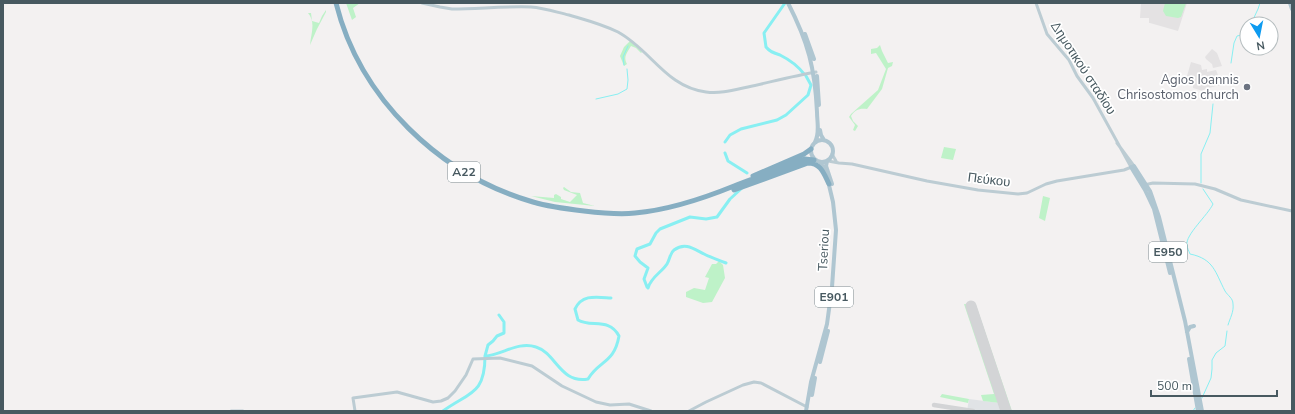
<svg xmlns="http://www.w3.org/2000/svg" width="1295" height="414" font-family="'Nunito Sans',sans-serif">
	<rect width="100%" height="100%" fill="#f3f1f1"/>
	<!-- education -->
	<path fill="#e4e2e3" d="M1141 3H1187L1178 31 1150 23H1149V18H1140Z
		M1212 49 1217 53 1222 66 1213 68 1212 64 1206 59 1205 57Z
		M1191 62 1201 65 1202 70 1207 69V72L1216 70 1222 86H1216L1205 89 1203 91 1193 88V85L1185 83Z"/>
	<!-- airport -->
	<path fill="#e0e3e6" d="M969 399 1000 403 1003 411H967Z"/>
	<!-- green -->
	<path fill="#bef2c8" d="M346 3H360L353 8 356 17 352 20Z
		M1165 3H1186L1181 17 1178 18 1166 16 1163 11Z
		M326 10V12L317 29 310 45C311 34 316 22 308 13H311L312 21 319 23 322 16Z
		M630 41 642 52 639 55 641 53 636 48 631 46C627 53 623 57 627 64L624 66 620 56 624 47Z
		M880 45 882 51 888 63 893 62 892 66 888 68 882 89 867 109C859 108 855 110 851 116L853 121 858 126 855 131 853 130 855 125 849 117 851 114 878 90 886 69 876 53 871 54V49L877 48Z
		M944 147 956 149 953 160 941 158Z
		M564 187 571 192 580 193 583 203 595 206 555 202 531 196 554 198V195L556 194 561 197V199L570 202 577 195 564 190 563 188Z
		M1043 196 1050 198 1045 221 1039 218Z
		M719 261 723 265 725 278 712 302 703 303 686 297V292L694 288 705 290 709 278 705 277 712 264H716Z
		M964 304 976 305 1012 411H1009L973 305H967L1000 403 983 401 981 395 994 394Z
		M942 394 969 399 968 403 940 397Z"/>
	<g fill="none" stroke-linecap="round" stroke-linejoin="round">
		<!-- stream -->
		<path stroke="#88eff2" stroke-width="1" d="M1251 24 1258 9 1260 3
			M1231 63 1234 43 1237 36 1245 34 1247 30
			M624 65 623 57 628 46
			M596 99 618 94 627 89 628 80 627 69
			M1201 183V154L1210 133 1213 104
			M1203 189 1213 204C1208 215 1185 235 1187 245 1187 248 1189 251 1190 254 1214 259 1215 272 1225 291 1228 296 1233 298 1233 304 1234 312 1230 318 1228 325
			M1202 398 1211 378 1212 369V360L1216 353 1225 346 1227 331
			M1193 411 1195 408"/>
		<!-- river -->
		<path stroke="#88eff2" stroke-width="3" d="M785 3 764 33 766 47C770 52 774 53 780 55 788 59 798 66 804 74
			M725 142 730 135 741 129 777 120 786 115 808 95 811 85 806 76
			M725 153 728 161 747 173
			M647 287 644 279 648 268 640 262 635 256 637 249 650 244 656 233 660 229 690 217 706 219 717 217 730 199 742 188
			M648 288C651 277 662 272 667 264 670 259 670 253 674 250 686 241 695 250 706 255 712 258 719 260 726 263
			M485 356 488 345 493 341 497 336 504 333V322L499 315
			M443 411C469 392 485 395 485 356 502 355 518 341 536 347 556 353 560 384 588 379 599 360 614 364 619 336 609 317 591 328 578 320L575 309C582 294 596 297 611 298"/>
		<!-- taxiway -->
		<path stroke="#d3d4d6" stroke-width="4.5" d="M934 405 973 411"/>
		<!-- runway -->
		<path stroke="#d3d4d6" stroke-width="11" d="M971 306 1006 411"/>
		<!-- secondary -->
		<path stroke="#bcccd3" stroke-width="3" d="M422 3 440 7 452 9C478 9 504 6 531 7 544 8 556 12 569 15 586 20 602 24 618 32 651 50 666 87 706 92 720 94 734 90 748 87 771 82 793 76 816 72
			M1036 3 1047 34 1069 60 1077 76 1093 98 1131 167
			M832 154 836 161
			M828 161 839 163 852 164 927 181 978 190 1018 194 1027 193 1046 184 1057 181 1124 170 1134 166 1117 143
			M1144 185 1153 183 1195 184 1215 189 1241 200 1292 211
			M231 411H243
			M355 411 353 398 397 392 433 402 441 401 448 398 455 391 466 375 473 359 500 358 532 366 562 386 596 402 610 405 629 404 651 411
			M689 411 706 402 743 385 754 382 761 383 807 407"/>
		<!-- primary -->
		<path stroke="#afc6d1" stroke-width="4" d="M788 3C808 42 815 68 817 112 817 122 820 133 815 142
			M1290 3 1292 9
			M805 34 814 59
			M817 76 819 105
			M820 130 821 135 824 140
			M811 151a11 11 0 1 1 22 0a11 11 0 1 1-22 0Z
			M827 161 826 166 832 184
			M820 162 824 168 826 175
			M1134 166 1150 191 1159 217 1185 321 1202 411
			M1131 167 1145 190 1154 209 1170 273
			M1187 332 1190 327 1194 326
			M1189 359 1198 411
			M820 362 828 331
			M812 395 815 378
			M806 411 811 382 827 324 832 287 836 230 833 202 828 181"/>
		<!-- highway -->
		<path stroke="#86aec2" stroke-width="5" d="M336 3C360 99 440 175 533 202 550 207 567 209 584 211 601 213 618 215 635 213 669 210 702 199 734 186 757 177 781 169 805 159L814 160
			M753 176 804 154 811 149
			M734 190 808 163C821 163 824 174 829 184"/>
	</g>
	<!-- markers -->
	<circle fill="#6b7280" stroke="#fff" stroke-width="1.5" cx="1247" cy="87" r="4"/>
	<g text-anchor="middle" dominant-baseline="central" stroke-width="3.5" stroke-linejoin="round" paint-order="stroke">
		<!-- shield labels -->
		<g fill="#fff" stroke="#7e8b90" stroke-width="1">
			<rect x="448" y="162" width="32" height="20" rx="3"/>
			<rect x="1149" y="242" width="38" height="20" rx="3"/>
			<rect x="815" y="287" width="38" height="20" rx="3"/>
		</g>
		<g font-size="12" font-weight="bold" fill="#475960">
			<text x="464" y="172">A22</text>
			<text x="1168" y="252">E950</text>
			<text x="834" y="297">E901</text>
		</g>
		<!-- street labels -->
		<g font-size="13" fill="#475960" stroke="#fff">
			<text transform="translate(1083 68) rotate(57)">Δημοτικού σταδίου</text>
			<text transform="translate(989 180) rotate(7)">Πεύκου</text>
			<text transform="translate(824 250) rotate(-87)">Tseriou</text>
		</g>
		<!-- worship labels -->
		<g font-size="13" fill="#5b616d" stroke="#fff" text-anchor="end">
			<text x="1239" y="80">Agios Ioannis<tspan x="1239" dy="15">Chrisostomos church</tspan></text>
		</g>
	</g>
	<!-- border -->
	<rect width="1295" height="414" fill="none" stroke="#475960" stroke-width="8"/>
	<!-- north arrow -->
	<g transform="translate(1259 36) rotate(170)"><circle r="19" fill="#ffffff" stroke="#b5bdbf"/>
	<path d="M0-3L7 15L0 10L-7 15Z" fill="#0e9bf0"/>
	<text y="-6" font-size="11" font-weight="bold" text-anchor="middle" fill="#475960">N</text>
	</g>
	<!-- scale -->
	<path d="M1151 390v6h126v-6" fill="none" stroke="#475960" stroke-width="2"/>
	<text x="1157" y="390" font-size="12" fill="#475960" stroke="#ffffff" stroke-width="3" paint-order="stroke">500 m</text>
</svg>
